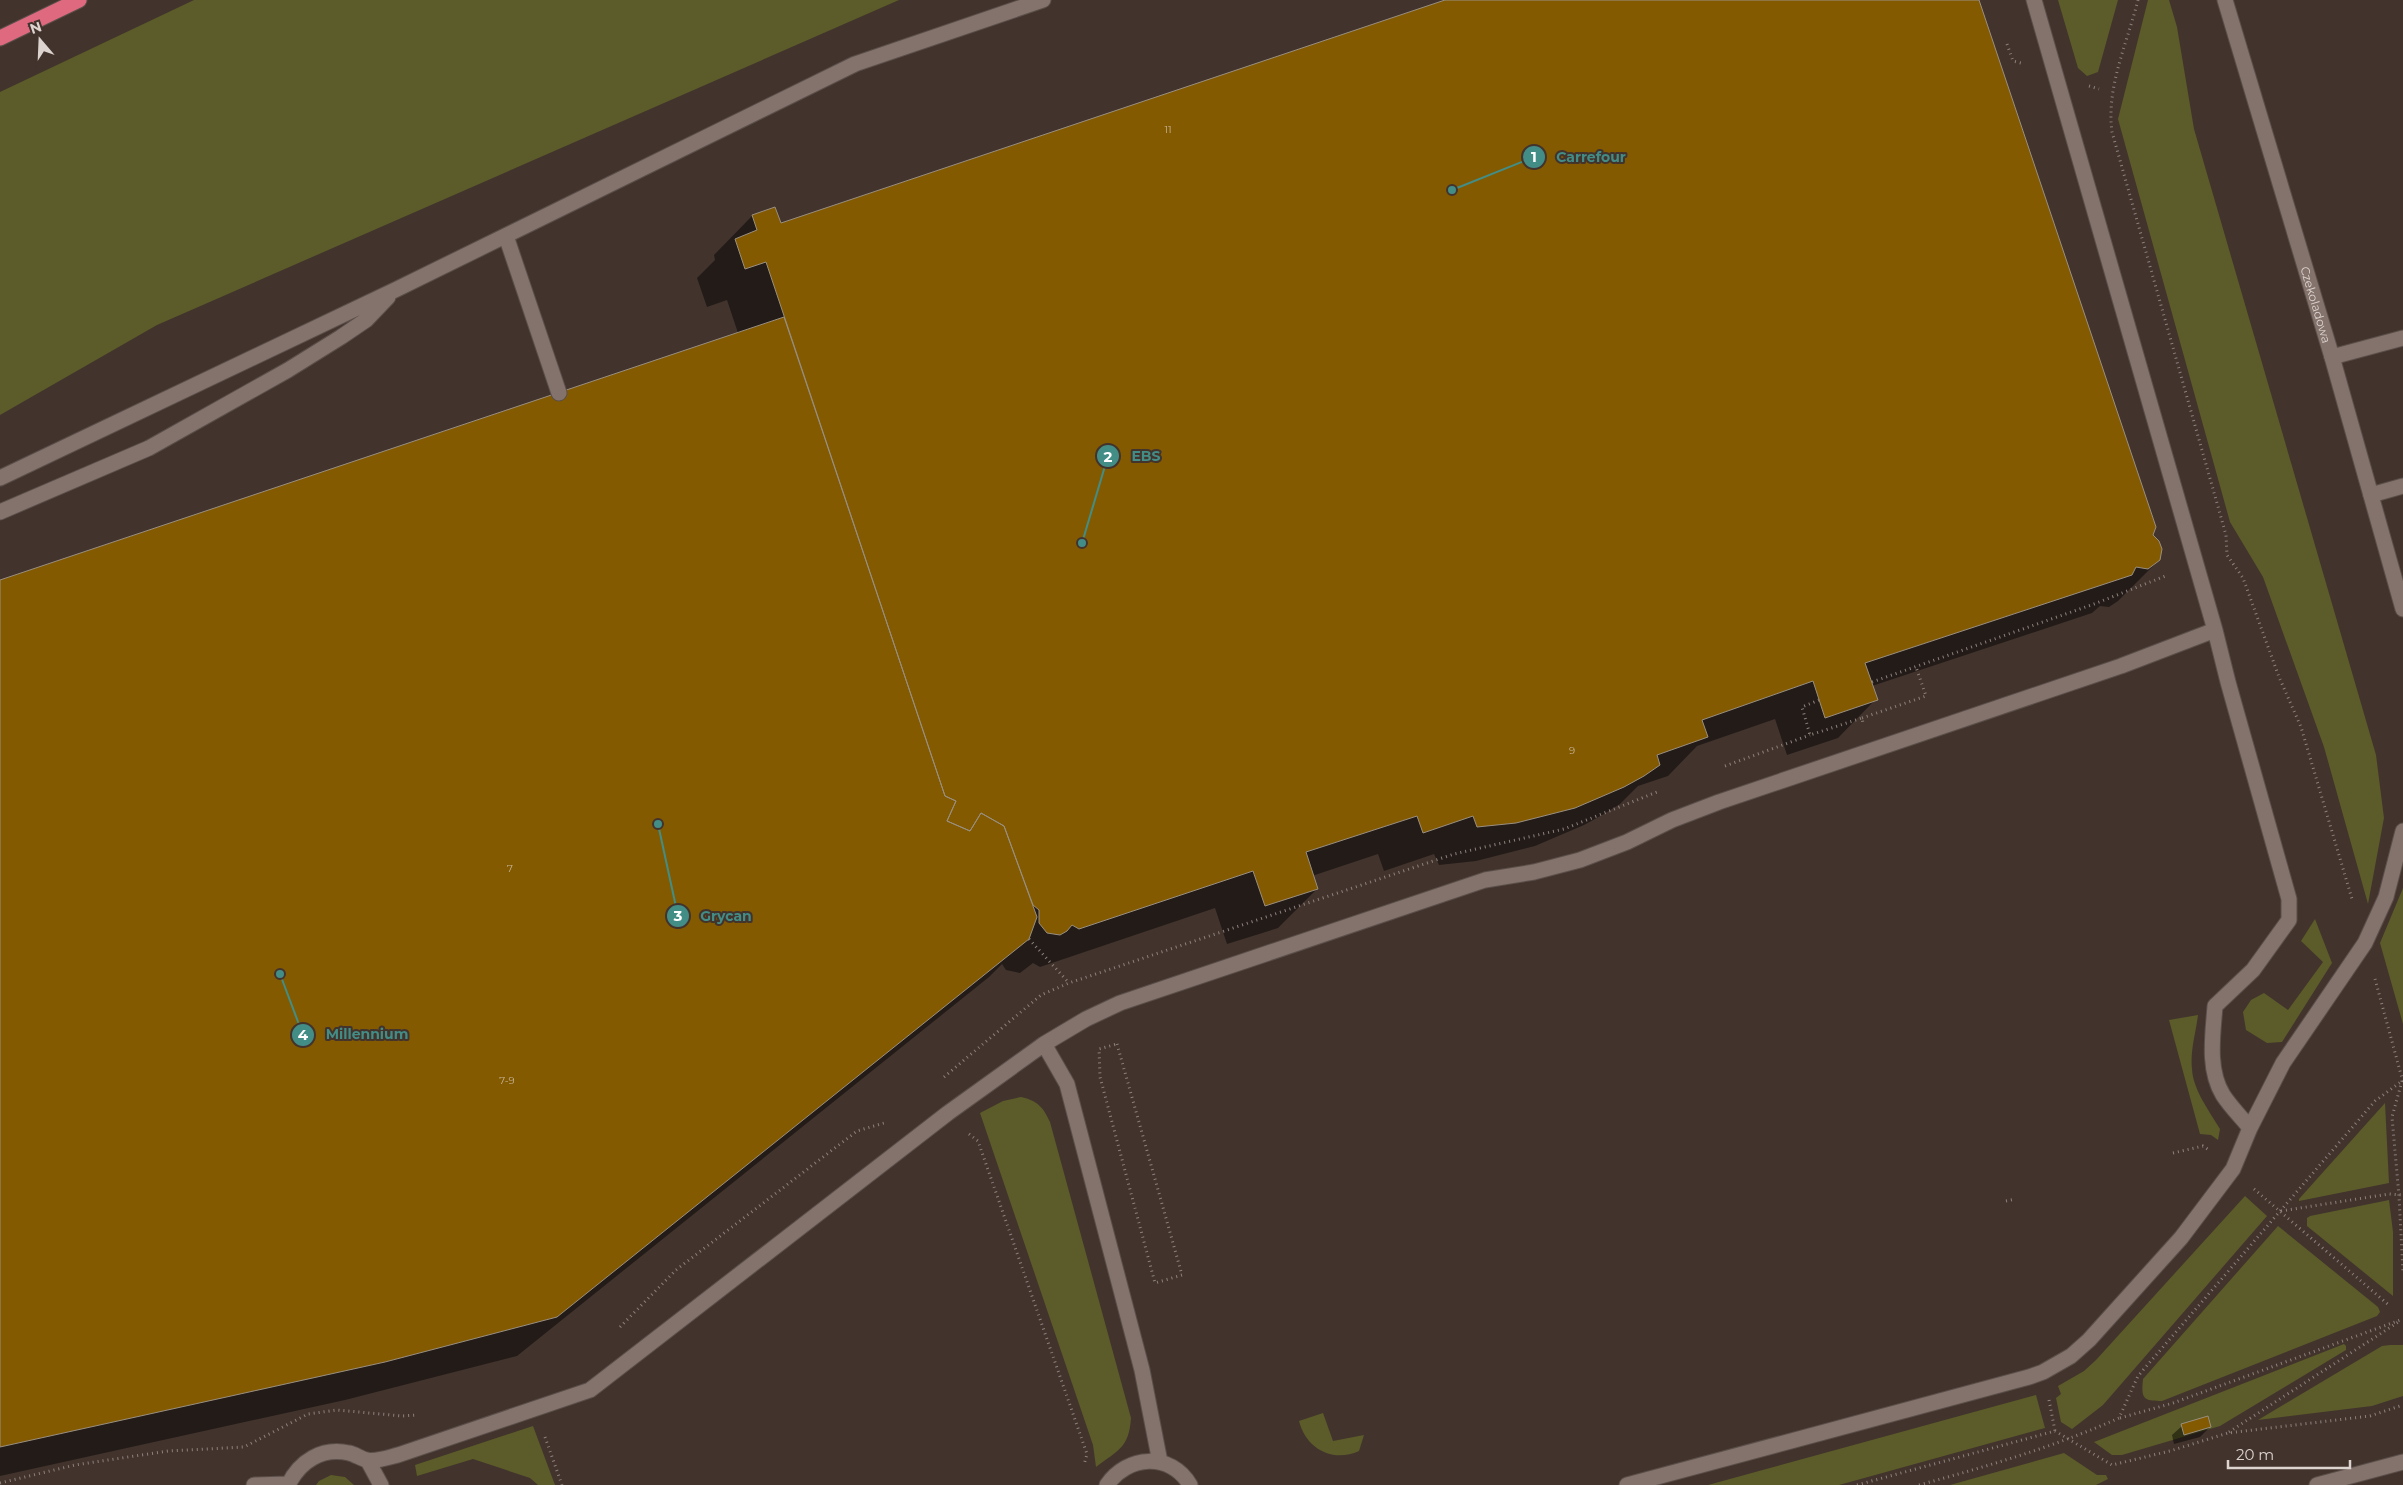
<svg xmlns="http://www.w3.org/2000/svg" width="2403" height="1485" font-family="Montserrat,sans-serif">
	<rect width="100%" height="100%" fill="#42332d"/>
	<!-- green -->
	<path fill="#5b5c29" d="M194 0H899L157 325 0 415V92Z
		M2058 0H2118L2098 72 2087 76 2078 68Z
		M2148 0H2169L2177 27 2194 129 2376 755 2384 818 2368 904 2324 747 2263 577 2230 522 2118 119Z
		M2403 888V1024L2380 943Z
		M2315 919 2332 963 2282 1042 2267 1043 2246 1030 2243 1012 2251 1000 2264 993 2288 1010 2323 962 2301 941Z
		M2198 1015C2196 1032 2190 1051 2192 1069 2193 1090 2210 1112 2220 1129L2218 1140 2211 1135 2200 1134 2169 1020Z
		M1021 1097C1038 1101 1043 1107 1050 1122L1131 1418C1129 1448 1118 1450 1096 1467L1093 1445 980 1113 1003 1101Z
		M2385 1103 2389 1183 2299 1201V1199Z
		M2245 1196 2267 1216 2103 1405 2072 1429 2061 1422 2056 1398 2061 1394 2058 1386 2084 1371 2096 1360Z
		M2389 1200 2393 1232V1296L2307 1226V1218L2310 1216Z
		M2278 1226 2378 1307 2380 1312 2377 1316 2162 1401C2143 1401 2141 1399 2143 1379Z
		M2344 1344 2346 1346V1350L2220 1426 2122 1455H2112L2094 1442Z
		M2390 1345H2403V1396L2372 1406 2258 1420 2382 1346Z
		M2036 1395 2045 1428 1839 1485H1708Z
		M1323 1413 1333 1441 1364 1435 1359 1451C1333 1463 1306 1449 1299 1421Z
		M533 1426 555 1485H538L530 1478 473 1459 417 1476 415 1465Z
		M2064 1453 2097 1475H2106L2108 1479 2096 1485H1950Z
		M331 1475 345 1477 354 1485H316L319 1481Z"/>
	<!-- shadow -->
	<path fill="#0007" d="M1448 0H1978L2151 535 2157 562 2118 601 2109 607 2100 606 2092 613 1872 686 1876 699 1838 738 1787 755 1775 719 1697 746 1668 776 1638 786 1620 804 1604 814 1584 825 1535 846 1476 861 1439 865 1434 854 1384 871 1378 854 1312 876 1317 889 1278 928 1227 944 1215 908 1040 967 1033 963 1020 973 1006 970 1002 964 989 977 517 1356 345 1400 0 1476V581L738 333 727 300 707 307 697 278 715 260 714 255 752 216 774 208 780 225Z
		M2182 1426 2210 1427 2200 1437 2174 1444 2172 1435Z"/>
	<!-- building -->
	<path fill="#845a00" stroke="#998f81" d="M1445 0H1979L2156 527 2153 535 2159 541 2162 549 2160 560 2148 569 2136 567 2132 575 1865 663 1878 700 1825 718 1813 681 1702 720 1708 737 1657 755 1660 765 1644 776 1624 787 1575 808 1516 823 1477 827 1473 816 1423 833 1417 816 1306 852 1318 889 1265 906 1253 871 1079 929 1072 925 1067 931 1060 935 1047 933 1039 923V910L1033 905 1004 826 981 813 970 831 947 821 956 801 945 796 766 262 745 269 735 239 757 230 752 215 775 207 781 223Z
		M784 317 945 796 956 801 947 821 970 831 981 813 1004 826 1037 917 1029 939 557 1317 385 1362 0 1447V580Z
		M2208 1416 2211 1427 2184 1435 2181 1424Z"/>
	<g fill="none" stroke-linecap="round" stroke-linejoin="round">
		<defs>
			<path id="lane" d="M2034 0 2215 630 2228 682 2289 899V920L2253 970 2215 1006C2213 1034 2207 1069 2223 1095 2230 1106 2241 1117 2250 1128
				M506 236 559 393
				M2332 357 2403 338
				M0 478 395 290 855 64 1043 0
				M2371 495 2403 486
				M0 512 149 448 288 370 341 337 366 320 388 297
				M1044 1044 1067 1084 1142 1370 1160 1462
				M368 1461 381 1485
				M254 1485 288 1484
				M288 1485C300 1461 322 1447 349 1453 355 1454 361 1459 367 1460 376 1462 390 1457 398 1455L590 1390 948 1113 1044 1044 1086 1019 1120 1003 1485 880 1534 872 1580 860 1627 842 1672 820 1719 802 2121 666 2215 630
				M1107 1485C1127 1455 1171 1452 1190 1485
				M1627 1485 2029 1377 2043 1372 2071 1356 2089 1340 2181 1238 2233 1169 2250 1128 2283 1063 2365 943 2386 897 2403 831"/>
			<path id="street" d="M2317 1485 2403 1462"/>
			<g id="secondary">
				<path id="s1" d="M2225 0 2332 357 2403 609"/>
			</g>
			<path id="highway" d="M0 38 79 0"/>
		</defs>
		<!-- lane casing -->
		<use href="#lane" stroke="#5b4f4a" stroke-width="17"/>
		<!-- street casing -->
		<use href="#street" stroke="#5b4f4a" stroke-width="17"/>
		<!-- secondary casing -->
		<use href="#secondary" stroke="#5b4f4a" stroke-width="17"/>
		<!-- highway casing -->
		<use href="#highway" stroke="#5b4f4a" stroke-width="17"/>
		<!-- path -->
		<path stroke="#8e827d" stroke-width="3" stroke-dasharray="1 4" stroke-linecap="butt" d="M2138 0C2127 44 2106 87 2112 132L2226 535 2227 555 2243 578 2279 677 2301 727 2352 899
			M2007 44 2013 61 2021 63
			M2089 86 2099 89
			M1872 682 2094 604 2168 575
			M1819 700 1802 707 1810 735 1862 718 1863 723
			M1862 718 1926 696 1916 667
			M1725 766 1810 735
			M1029 939 1069 983
			M2375 979 2403 1082
			M1117 1044 1182 1275 1155 1283 1100 1077 1099 1049Z
			M944 1077 1041 995 1069 983 1454 854 1564 829 1657 792
			M2402 1081 2392 1117 2399 1196 2403 1272
			M969 1134 978 1141 1087 1454 1084 1465
			M2173 1153 2203 1146 2209 1150
			M2254 1189 2390 1306
			M2006 1201 2015 1199
			M2281 1211 2389 1194 2403 1195
			M620 1327 676 1270 857 1131 884 1123
			M2049 1400 2055 1431
			M2120 1418 2173 1403 2403 1319
			M2229 1432 2400 1321
			M545 1437 562 1485
			M0 1483 75 1465 168 1451 244 1447 308 1414 337 1410 402 1416 417 1415
			M1857 1485 2055 1431 2112 1465 2170 1451 2228 1433 2370 1416 2403 1405
			M1919 1485C1988 1466 2054 1447 2119 1418L2138 1376 2375 1101 2402 1081"/>
		<!-- lane -->
		<use href="#lane" stroke="#84736c" stroke-width="15"/>
		<!-- street -->
		<use href="#street" stroke="#84736c" stroke-width="15"/>
		<!-- secondary -->
		<use href="#secondary" stroke="#84736c" stroke-width="15"/>
		<!-- highway -->
		<use href="#highway" stroke="#df697e" stroke-width="15"/>
	</g>
	<g text-anchor="middle" dominant-baseline="central" stroke-width="4" stroke-linejoin="round" paint-order="stroke">
		<!-- number labels -->
		<g font-size="10" fill="#c7b59b">
			<text x="1168" y="129">11</text>
			<text x="1572" y="750">9</text>
			<text x="510" y="868">7</text>
			<text x="507" y="1080">7-9</text>
		</g>
		<!-- street labels -->
		<g font-size="12" fill="#ddd3cf" stroke="#42332d">
			<text stroke="none"><textPath href="#s1" startOffset="318">Czekoladowa</textPath></text>
		</g>
	</g>
	<!-- callouts -->
	<path fill="none" stroke="#428d86" stroke-width="2" d="M1452 190L1534 157M1082 543L1108 456M658 824L678 916M280 974L303 1035"/>
	<g fill="#428d86" stroke="#42332d" stroke-width="2">
		<circle cx="1452" cy="190" r="5"/>
		<circle cx="1082" cy="543" r="5"/>
		<circle cx="658" cy="824" r="5"/>
		<circle cx="280" cy="974" r="5"/>
		<circle cx="1534" cy="157" r="12"/>
		<circle cx="1108" cy="456" r="12"/>
		<circle cx="678" cy="916" r="12"/>
		<circle cx="303" cy="1035" r="12"/>
	</g>
	<g font-size="15" text-anchor="middle" font-weight="bold" fill="#fff">
		<text x="1534" y="162">1</text>
		<text x="1108" y="462">2</text>
		<text x="678" y="921">3</text>
		<text x="303" y="1040">4</text>
	</g>
	<g font-size="14" text-anchor="middle" font-weight="bold" fill="#428d86" stroke="#42332d" stroke-width="4" stroke-linejoin="round" paint-order="stroke">
		<text x="1591" y="162">Carrefour</text>
		<text x="1146" y="461">EBS</text>
		<text x="726" y="921">Grycan</text>
		<text x="367" y="1039">Millennium</text>
	</g>
	<!-- north arrow -->
	<g transform="translate(40 40) rotate(341)" stroke="#42332d" stroke-width="4" paint-order="stroke">
	<path d="M0-4L9 19L0 12L-9 19Z" fill="#ddd3cf"/>
	<text y="-8" font-size="14" font-weight="bold" text-anchor="middle" fill="#ddd3cf">N</text>
	</g>
	<!-- scale -->
	<path d="M2228 1460v8h122v-8" fill="none" stroke="#ddd3cf" stroke-width="2.5"/>
	<text x="2236" y="1460" font-size="15" fill="#ddd3cf" stroke="#42332d" stroke-width="4" paint-order="stroke">20 m</text>
</svg>
